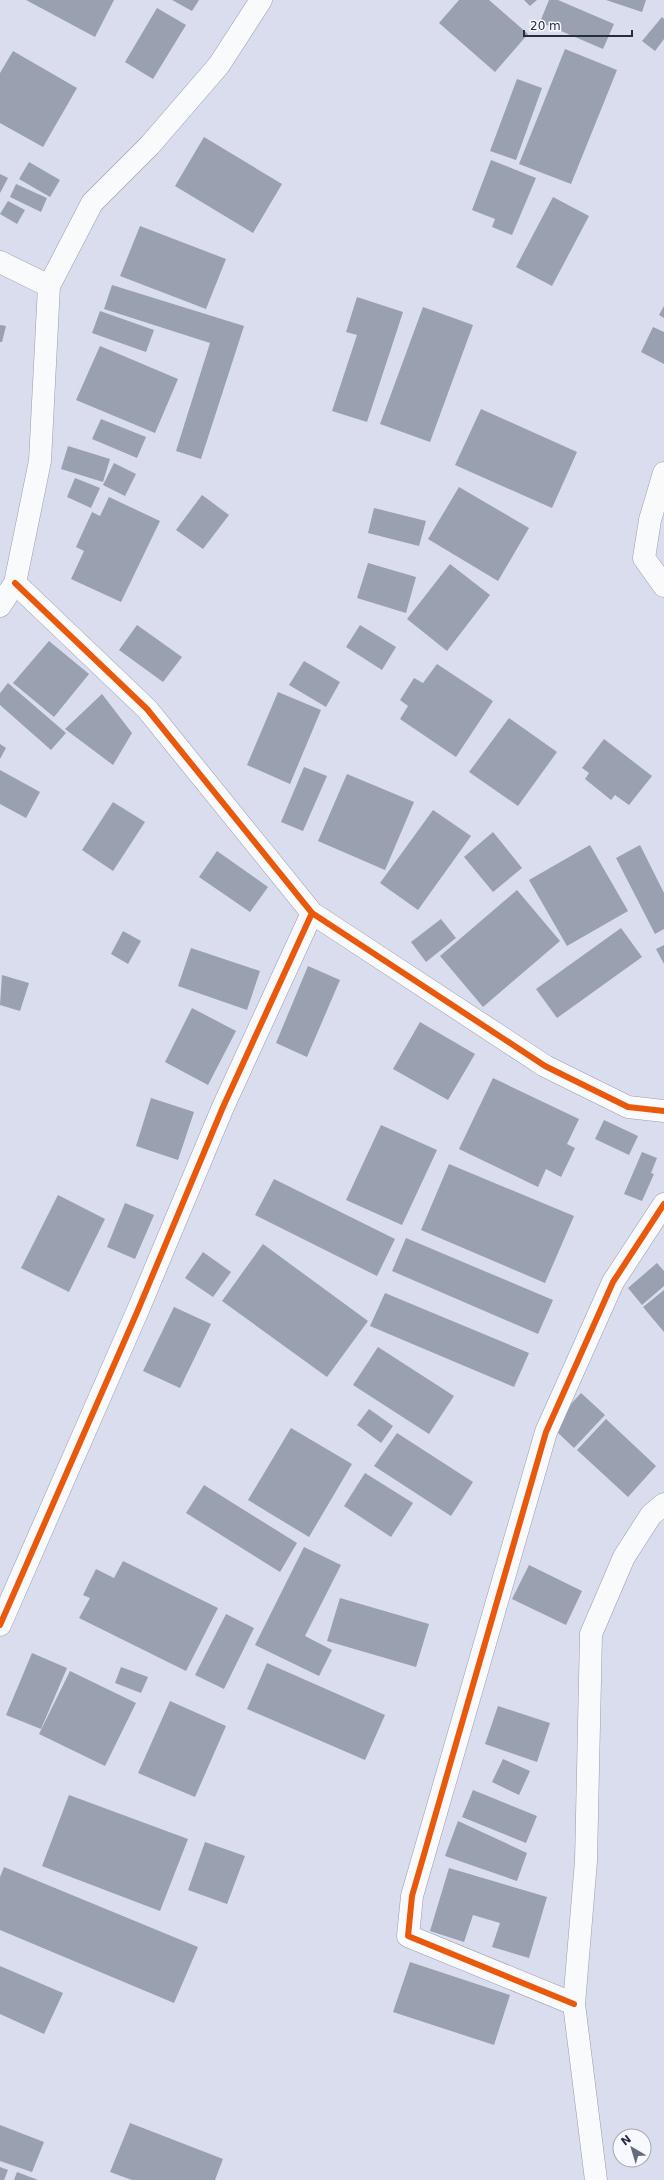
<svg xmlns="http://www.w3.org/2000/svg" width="664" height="2180" font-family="'DejaVu Sans',sans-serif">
	<rect width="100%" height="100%" fill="#d9ddee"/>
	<!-- building -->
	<path fill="#99a0af" d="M26 0H114L95 37Z
		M172 0H199L192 11Z
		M459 0H489L528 34 495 72 439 23Z
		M524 0H537L530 6Z
		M549 0H558L614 24 603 49 540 22Z
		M606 0H646L642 12Z
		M157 8 186 25 153 79 125 62Z
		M662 17 664 19V39L655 51 642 41Z
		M565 49 617 70 571 184 519 164Z
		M13 51 77 88 43 147 0 123V73Z
		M517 79 542 88 516 160 490 151Z
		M204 137 282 184 253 233 175 186Z
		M491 160 536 178 512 235 492 227 495 219 472 210Z
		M29 162 60 180 50 197 19 179Z
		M0 174 8 178 0 193Z
		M16 184 47 198 41 212 10 197Z
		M553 197 589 216 552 286 516 267Z
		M8 201 25 210 17 224 0 214Z
		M140 226 226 259 206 309 120 276Z
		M112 285 244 326 201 459 176 451 210 343 104 309Z
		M357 297 403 312 367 422 332 411 357 335 346 332Z
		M664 306V318L659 315Z
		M423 307 473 325 430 442 380 424Z
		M100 311 154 330 146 352 92 333Z
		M0 325 6 326 2 342H0Z
		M653 327 664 332V364L641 352Z
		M100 346 178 379 155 433 76 400Z
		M481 409 577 452 552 508 455 465Z
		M101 419 146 437 137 458 92 439Z
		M68 446 110 459 103 482 61 469Z
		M114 463 136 474 125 496 103 485Z
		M75 478 100 488 91 508 67 497Z
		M459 487 529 528 498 581 428 539Z
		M202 495 229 515 203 549 176 530Z
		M109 497 160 521 121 602 71 579 84 551 76 547 92 512 100 516Z
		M374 508 426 521 419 546 368 533Z
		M368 563 416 577 406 613 357 598Z
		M450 564 490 595 447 651 407 619Z
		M137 625 182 657 163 682 119 650Z
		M360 625 396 647 382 670 346 647Z
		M49 641 89 674 54 717 13 683Z
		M304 661 340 682 326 707 289 685Z
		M437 664 493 701 456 757 400 719 408 706 400 700 414 678 423 683Z
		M8 683 66 733 51 750 0 705V693Z
		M278 692 321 710 290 784 247 765Z
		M102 694 132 733 113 765 65 729Z
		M509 718 557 752 518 806 469 772Z
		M604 739 652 776 629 805 615 795 611 800 585 779 589 773 582 768Z
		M0 744 6 748 0 759Z
		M304 767 327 776 303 831 281 822Z
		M0 770 40 792 26 818 0 804Z
		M347 774 414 802 385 870 318 841Z
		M113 802 145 822 113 871 82 850Z
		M433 810 471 836 418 910 380 883Z
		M493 832 522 868 493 892 464 857Z
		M590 845 628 911 567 946 529 880Z
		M640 845 664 893V929L655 934 616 858Z
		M217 851 268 887 250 912 199 877Z
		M517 890 560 941 483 1007 440 956Z
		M441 919 456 938 426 962 411 942Z
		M621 928 642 957 557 1018 536 989Z
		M123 931 141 941 128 964 111 954Z
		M664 945V964L656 949Z
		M191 948 260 971 247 1010 178 986Z
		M308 966 340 980 307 1057 276 1043Z
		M2 975 29 983 20 1011 0 1005Z
		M192 1008 236 1031 208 1085 165 1062Z
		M420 1022 475 1054 448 1100 393 1069Z
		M493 1078 579 1119 567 1144 575 1148 561 1177 546 1169 538 1187 459 1149Z
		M151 1098 194 1112 178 1160 136 1146Z
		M604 1120 638 1136 629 1155 595 1139Z
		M381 1125 437 1150 402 1225 346 1200Z
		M642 1152 657 1158 651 1173 654 1174 642 1201 624 1194Z
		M449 1164 574 1216 545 1283 421 1230Z
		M274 1179 395 1239 377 1276 255 1215Z
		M58 1195 105 1219 69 1292 21 1268Z
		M125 1203 154 1215 135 1259 107 1247Z
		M406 1238 553 1300 538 1334 392 1271Z
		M263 1244 368 1321 327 1377 222 1301Z
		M203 1252 231 1272 213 1297 185 1278Z
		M657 1263 664 1271V1286L642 1305 628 1288Z
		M664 1290V1332L643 1307Z
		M385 1293 529 1353 514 1387 370 1326Z
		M174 1307 211 1324 180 1388 143 1371Z
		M378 1347 454 1396 429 1434 353 1385Z
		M581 1393 605 1415 574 1448 554 1429 560 1416Z
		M369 1409 393 1426 381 1443 357 1425Z
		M606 1419 656 1466 628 1497 577 1450Z
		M291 1428 352 1464 309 1537 248 1500Z
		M397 1433 473 1482 451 1516 374 1466Z
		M365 1473 413 1503 391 1537 344 1506Z
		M204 1485 297 1543 280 1572 186 1513Z
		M304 1547 341 1565 305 1636 332 1650 319 1676 255 1645Z
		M123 1561 218 1608 186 1671 79 1618 90 1598 83 1595 96 1569 114 1578Z
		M529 1565 582 1591 566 1625 512 1599Z
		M340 1598 429 1624 416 1667 327 1641Z
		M226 1614 254 1628 224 1689 195 1675Z
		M32 1653 67 1668 41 1729 6 1715Z
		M267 1663 385 1715 365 1760 247 1709Z
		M121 1667 148 1677 141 1693 115 1683Z
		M70 1671 136 1703 105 1766 39 1734Z
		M170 1701 226 1726 195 1797 138 1773Z
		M498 1706 550 1723 537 1762 485 1744Z
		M503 1759 530 1771 519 1795 492 1782Z
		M473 1790 537 1816 526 1843 462 1817Z
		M69 1795 188 1839 160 1911 42 1866Z
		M458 1821 527 1853 517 1881 445 1856Z
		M205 1842 245 1856 227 1904 188 1890Z
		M4 1867 198 1947 174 2003 0 1930V1877Z
		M449 1868 547 1897 529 1958 492 1947 500 1923 473 1915 464 1942 430 1931Z
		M410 1962 510 1995 494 2045 393 2012Z
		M0 1966 63 1993 44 2034 0 2014Z
		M130 2123 223 2159 215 2180H132L110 2172Z
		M0 2125 44 2142 32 2172 0 2161Z
		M0 2167 8 2170 4 2180H0Z
		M17 2172 38 2180H14Z"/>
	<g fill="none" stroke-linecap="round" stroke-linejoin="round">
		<defs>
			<path id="street" d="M0 262 49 286
				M664 473 650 520 644 558 664 586
				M15 583 147 709 312 913 545 1066 628 1107 664 1111
				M0 606 15 583 40 461 49 286 92 203 150 145 219 65 261 0
				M0 1625 138 1310 223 1107 312 913
				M574 2004 408 1936 412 1896 546 1432 613 1282 664 1204
				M596 2180 574 2004 586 1861 591 1634 624 1557 651 1515 664 1504"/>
		</defs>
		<!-- street casing -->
		<use href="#street" stroke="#999cac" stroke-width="23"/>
		<!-- street -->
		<use href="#street" stroke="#f9fafc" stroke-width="22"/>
		<defs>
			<path id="cycleway" d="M15 583 147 709 312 913 545 1066 628 1107 664 1111
				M0 1625 138 1310 223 1107 312 913
				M574 2004 408 1936 412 1896 546 1432 613 1282 664 1204"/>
		</defs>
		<!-- cycleway casing -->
		<use href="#cycleway" stroke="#f8f9ff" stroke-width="8"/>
		<!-- cycleway -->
		<use href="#cycleway" stroke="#e8590c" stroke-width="6"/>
	</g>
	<!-- north arrow -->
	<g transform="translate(632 2148) rotate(322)"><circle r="19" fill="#f8f9ff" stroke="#a5a7b3"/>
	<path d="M0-3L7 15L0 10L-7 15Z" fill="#666a7d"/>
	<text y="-6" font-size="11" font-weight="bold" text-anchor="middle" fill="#282c40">N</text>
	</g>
	<!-- scale -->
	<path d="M524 30v6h108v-6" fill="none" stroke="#282c40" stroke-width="2"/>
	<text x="530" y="30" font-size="12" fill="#282c40" stroke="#f8f9ff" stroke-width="3" paint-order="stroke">20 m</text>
</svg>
